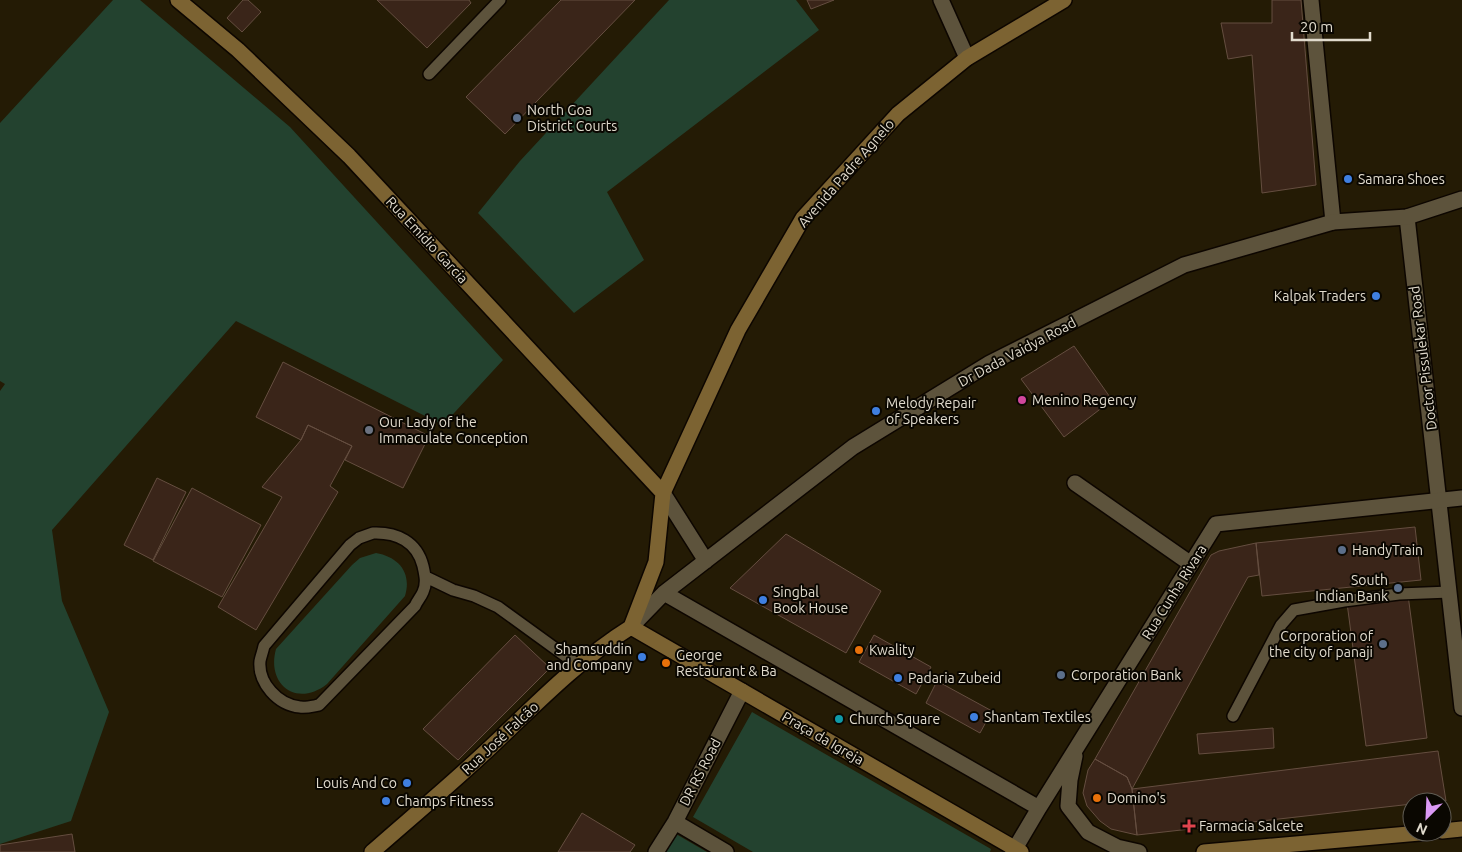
<svg xmlns="http://www.w3.org/2000/svg" width="1462" height="852" font-family="Ubuntu,sans-serif">
	<rect width="100%" height="100%" fill="#241b05"/>
	<!-- green -->
	<path fill="#23422f" d="M113 0H140L290 127 503 360 443 425 236 321 52 530 62 601 109 712 71 821 0 844V391L5 384 0 381V123Z
		M669 0H796L819 30 607 192 644 260 574 313 478 213 520 161Z
		M376 553C399 557 412 573 405 596L327 684C297 708 266 685 276 649L352 565 360 558Z
		M752 712 991 849 990 852H753L693 817Z
		M676 834 707 852H666Z"/>
	<!-- building -->
	<path fill="#3a2519" stroke="#654e40" d="M243 0H248L261 12 242 32 227 18Z
		M377 0H469L471 3 427 48Z
		M561 0H635L505 134 466 97Z
		M807 0H834L811 9Z
		M1272 0H1301L1316 185 1262 193 1252 55 1228 59 1221 23H1272Z
		M1074 346 1112 400 1064 437 1021 379Z
		M283 362 429 436 403 488 345 460 352 446 308 425 301 440 256 417Z
		M308 425 352 446 330 486 338 492 256 630 218 607 282 497 262 487 301 440Z
		M157 478 186 492 153 560 124 545Z
		M192 488 261 525 222 597 153 561Z
		M1415 527 1421 580 1262 596 1256 543Z
		M786 534 881 591 846 653 730 588Z
		M1256 543 1259 575 1248 577 1132 789 1127 777 1095 759 1211 555 1219 551Z
		M1408 595 1427 738 1366 746 1347 603Z
		M515 635 550 668 458 760 423 729Z
		M874 635 931 667 916 694 859 662Z
		M937 681 992 711 980 733 926 703Z
		M1273 728 1274 748 1199 754 1197 734Z
		M1438 751 1446 801 1412 802V804L1137 835 1132 789Z
		M1095 759 1127 777 1132 789 1137 835 1111 829 1100 821 1087 806 1083 793 1088 770Z
		M582 813 635 845 630 852H558Z
		M72 834 75 852H0V845Z"/>
	<g fill="none" stroke-linecap="round" stroke-linejoin="round">
		<defs>
			<path id="service" d="M429 74 500 0
				M373 533C397 532 417 542 423 566 425 575 427 583 423 592 421 597 417 601 415 606L319 705C313 706 306 708 300 707 278 705 258 683 260 661 261 656 263 651 264 646L350 545 359 538Z
				M426 577 453 590 474 596 498 607 578 665
				M1233 716 1281 625 1294 610 1344 601 1399 594 1450 592"/>
			<path id="minor" d="M941 0 967 58
				M1311 0 1333 222
				M1407 217 1462 708
				M1075 483 1191 564
				M675 822 726 852
				M656 852 675 822 742 691"/>
			<path id="tertiary" d="M663 493 706 561
				M664 593 1039 808
				M631 627 664 593 853 447 990 363 1184 265 1333 222 1407 217 1462 199
				M1075 756 1070 780 1068 806 1088 832 1117 847 1139 852
				M1013 852 1039 808 1216 524 1462 498"/>
			<path id="secondary" d="M178 0 238 50 349 156 663 493
				M631 627 656 562 663 493 738 330 803 218 898 114 967 58 1064 0
				M631 627 1021 852
				M1442 831 1462 829
				M372 852C413 816 455 781 495 743 538 702 580 659 631 627
				M1204 852 1431 832"/>
		</defs>
		<!-- service casing -->
		<use href="#service" stroke="#0d0600" stroke-width="14"/>
		<!-- minor casing -->
		<use href="#minor" stroke="#0d0600" stroke-width="18"/>
		<!-- tertiary casing -->
		<use href="#tertiary" stroke="#0d0600" stroke-width="18"/>
		<!-- secondary casing -->
		<use href="#secondary" stroke="#0d0600" stroke-width="18"/>
		<!-- service -->
		<use href="#service" stroke="#5d533c" stroke-width="11"/>
		<!-- minor -->
		<use href="#minor" stroke="#5d533c" stroke-width="15"/>
		<!-- tertiary -->
		<use href="#tertiary" stroke="#5d533c" stroke-width="15"/>
		<!-- secondary -->
		<use href="#secondary" stroke="#7c6332" stroke-width="15"/>
	</g>
	<!-- markers -->
	<g fill="#5c6f8a" stroke="#0a0701" stroke-width="2">
		<circle cx="517" cy="118" r="5"/>
		<circle cx="1342" cy="550" r="5"/>
		<circle cx="1398" cy="588" r="5"/>
		<circle cx="1383" cy="644" r="5"/>
		<circle cx="1061" cy="675" r="5"/>
	</g>
	<g fill="#3f7fe0" stroke="#0a0701" stroke-width="2">
		<circle cx="1348" cy="179" r="5"/>
		<circle cx="1376" cy="296" r="5"/>
		<circle cx="876" cy="411" r="5"/>
		<circle cx="763" cy="600" r="5"/>
		<circle cx="642" cy="657" r="5"/>
		<circle cx="898" cy="678" r="5"/>
		<circle cx="974" cy="717" r="5"/>
		<circle cx="407" cy="783" r="5"/>
		<circle cx="386" cy="801" r="5"/>
	</g>
	<circle fill="#d1479c" stroke="#0a0701" stroke-width="2" cx="1022" cy="400" r="5"/>
	<circle fill="#6b7280" stroke="#0a0701" stroke-width="2" cx="369" cy="430" r="5"/>
	<g fill="#e8710a" stroke="#0a0701" stroke-width="2">
		<circle cx="859" cy="650" r="5"/>
		<circle cx="666" cy="663" r="5"/>
		<circle cx="1097" cy="798" r="5"/>
	</g>
	<circle fill="#0f9aa8" stroke="#0a0701" stroke-width="2" cx="839" cy="719" r="5"/>
	<path fill="#e0444e" stroke="#0a0701" stroke-width="2" d="M1186.5 818.5h5v5h5v5h-5v5h-5v-5h-5v-5h5z"/>
	<g text-anchor="middle" dominant-baseline="central" stroke-width="4" stroke-linejoin="round" paint-order="stroke">
		<!-- poi labels -->
		<g font-size="14" fill="#e1dbcd" stroke="#0a0701" text-anchor="start">
			<text x="527" y="110">North Goa<tspan x="527" dy="16">District Courts</tspan></text>
			<text x="1358" y="179">Samara Shoes</text>
			<text x="1366" y="296" text-anchor="end">Kalpak Traders</text>
			<text x="1032" y="400">Menino Regency</text>
			<text x="886" y="403">Melody Repair<tspan x="886" dy="16">of Speakers</tspan></text>
			<text x="379" y="422">Our Lady of the<tspan x="379" dy="16">Immaculate Conception</tspan></text>
			<text x="1352" y="550">HandyTrain</text>
			<text x="1388" y="580" text-anchor="end">South<tspan x="1388" dy="16">Indian Bank</tspan></text>
			<text x="773" y="592">Singbal<tspan x="773" dy="16">Book House</tspan></text>
			<text x="1373" y="636" text-anchor="end">Corporation of<tspan x="1373" dy="16">the city of panaji</tspan></text>
			<text x="632" y="649" text-anchor="end">Shamsuddin<tspan x="632" dy="16">and Company</tspan></text>
			<text x="869" y="650">Kwality</text>
			<text x="676" y="655">George<tspan x="676" dy="16">Restaurant &amp; Ba</tspan></text>
			<text x="1071" y="675">Corporation Bank</text>
			<text x="908" y="678">Padaria Zubeid</text>
			<text x="984" y="717">Shantam Textiles</text>
			<text x="849" y="719">Church Square</text>
			<text x="397" y="783" text-anchor="end">Louis And Co</text>
			<text x="1107" y="798">Domino's</text>
			<text x="396" y="801">Champs Fitness</text>
			<text x="1199" y="826">Farmacia Salcete</text>
		</g>
		<!-- street labels -->
		<g font-size="14" fill="#e1dbcd" stroke="#0a0701">
			<text transform="translate(846 173) rotate(-49)">Avenida Padre Agnelo</text>
			<text transform="translate(427 240) rotate(47)">Rua Emídio Garcia</text>
			<text transform="translate(1017 352) rotate(-28)">Dr Dada Vaidya Road</text>
			<text transform="translate(1423 358) rotate(-97)">Doctor Pissulekar Road</text>
			<text transform="translate(1174 592) rotate(-58)">Rua Cunha Rivara</text>
			<text transform="translate(500 738) rotate(-43)">Rua José Falcão</text>
			<text transform="translate(823 738) rotate(30)">Praça da Igreja</text>
			<text transform="translate(700 772) rotate(-63)">DR RS Road</text>
		</g>
	</g>
	<!-- north arrow -->
	<g transform="translate(1427 817) rotate(204)"><circle r="24" fill="#0a0701" stroke="#605c53"/>
	<path d="M0-4L9 19L0 12L-9 19Z" fill="#db99f5"/>
	<text y="-8" font-size="14" font-weight="bold" text-anchor="middle" fill="#e1dbcd">N</text>
	</g>
	<!-- scale -->
	<path d="M1292 32v8h78v-8" fill="none" stroke="#e1dbcd" stroke-width="2.5"/>
	<text x="1300" y="32" font-size="15" fill="#e1dbcd" stroke="#0a0701" stroke-width="4" paint-order="stroke">20 m</text>
</svg>
